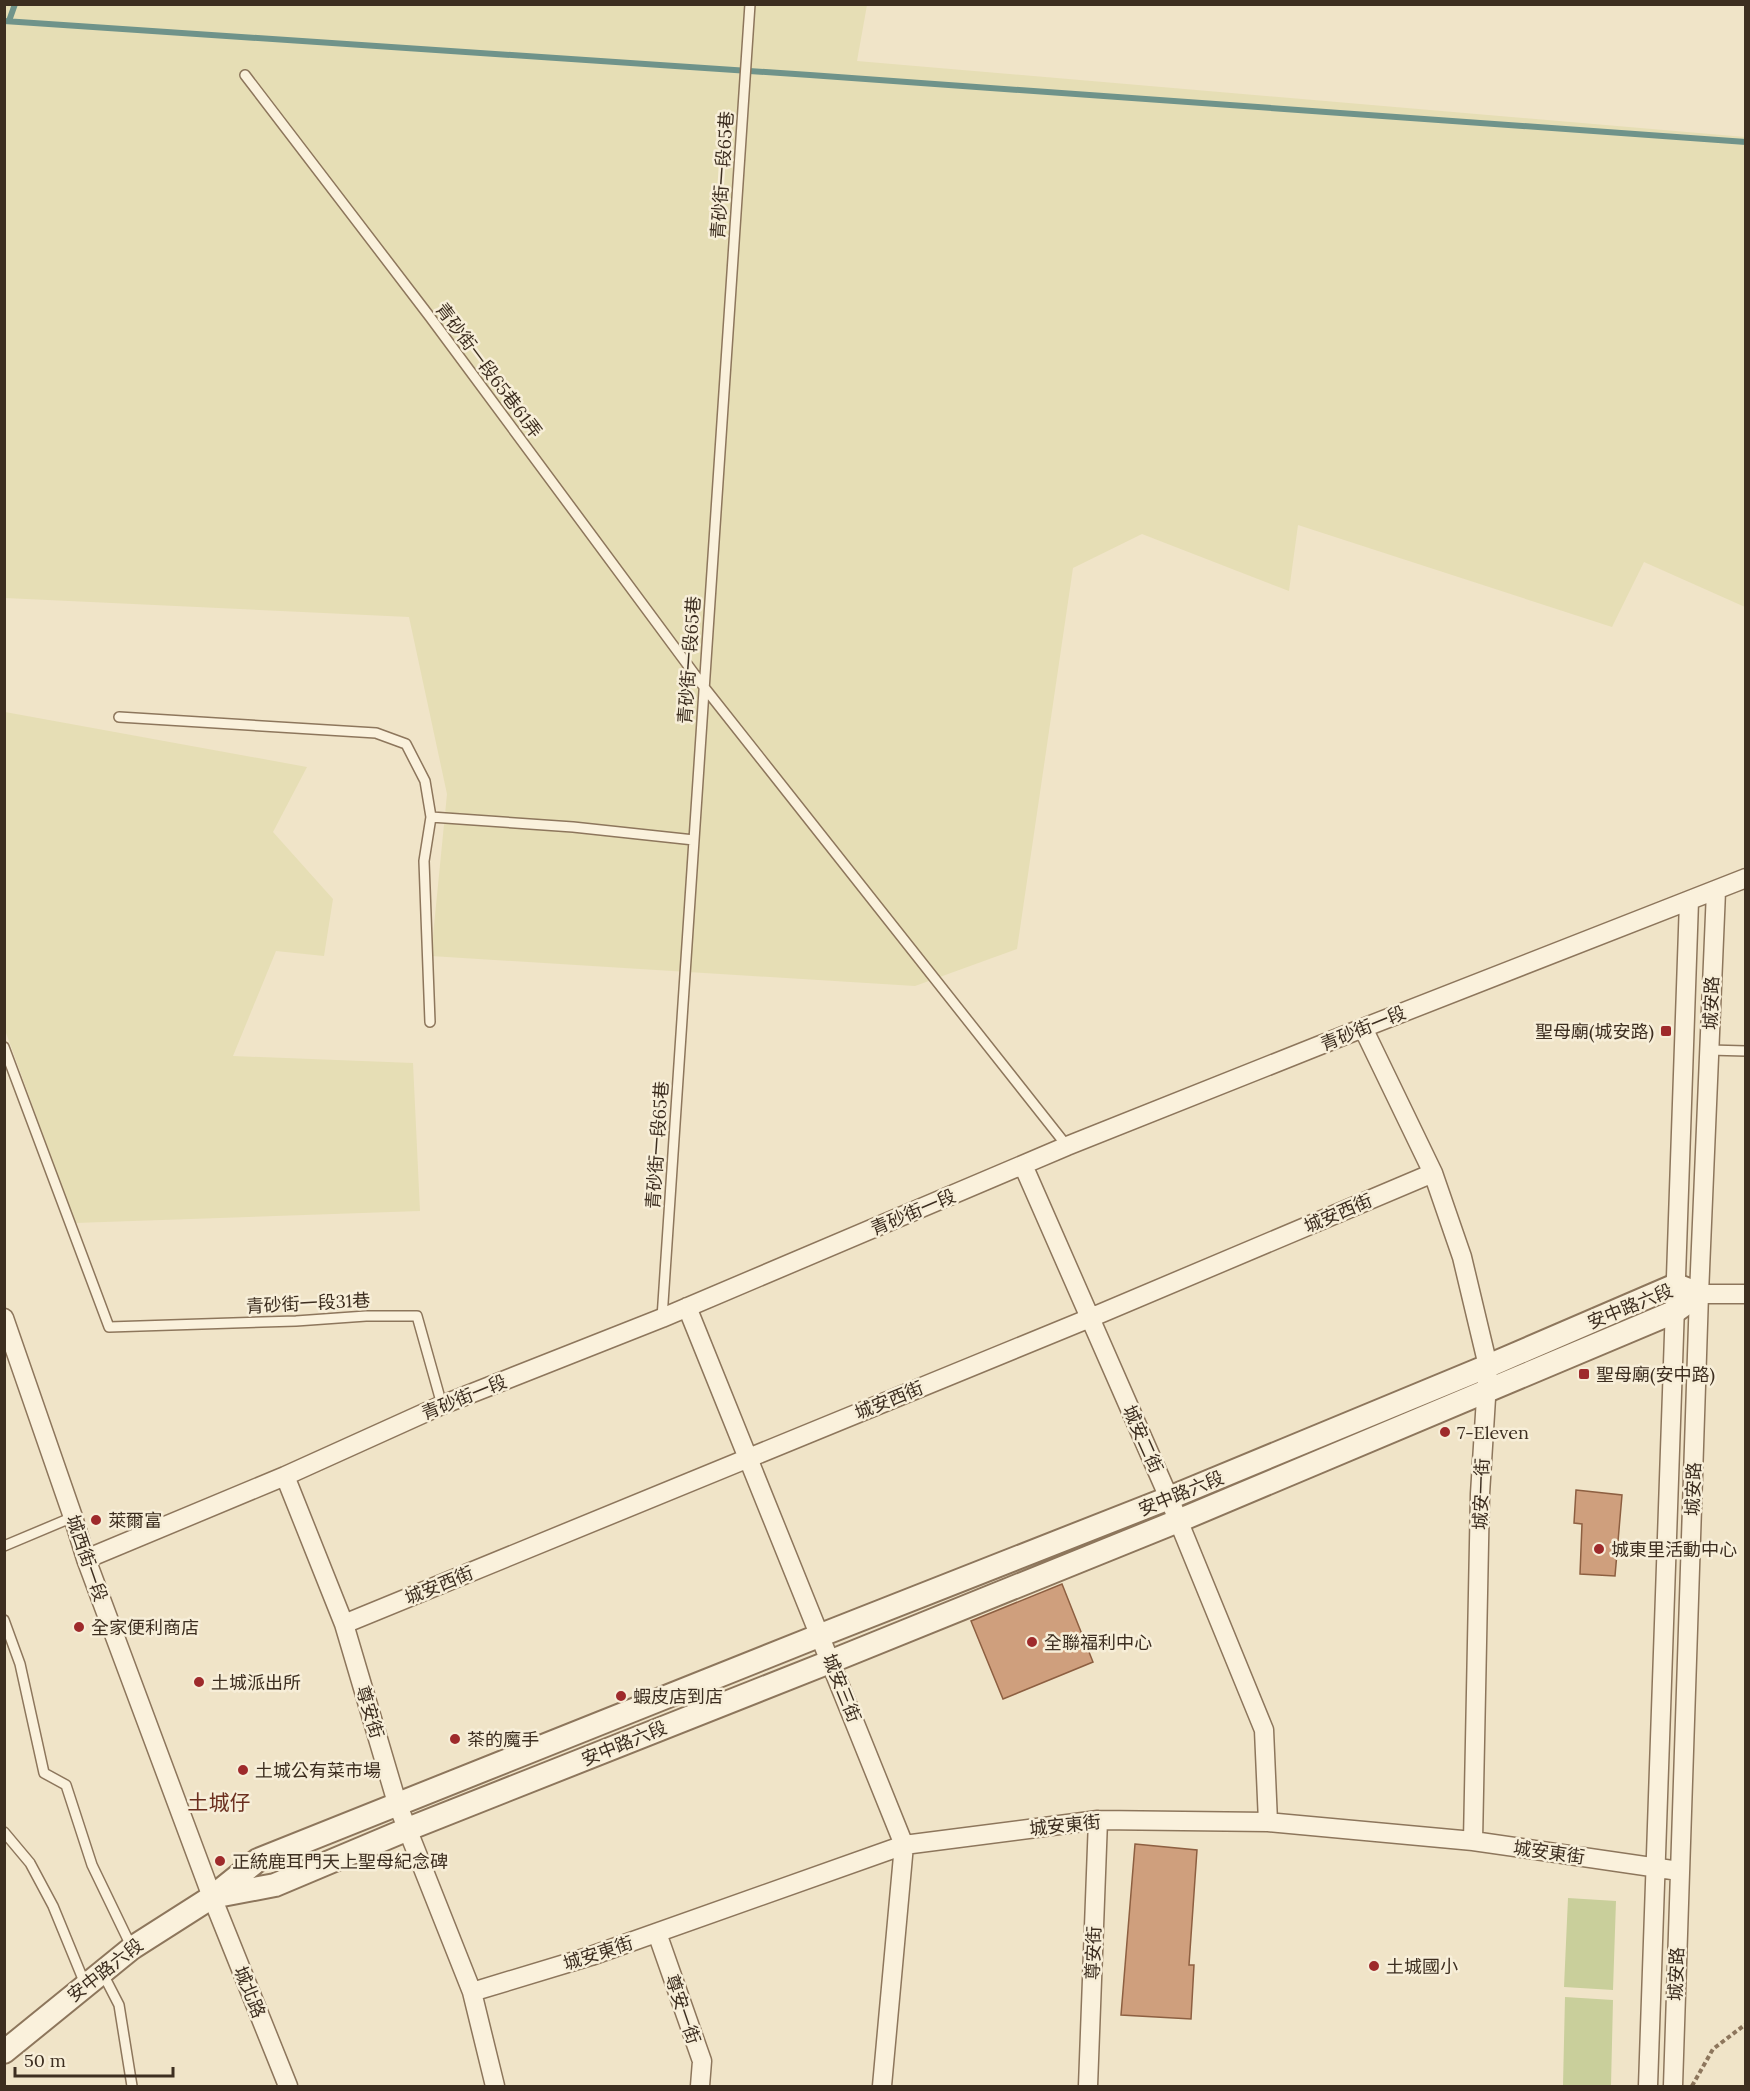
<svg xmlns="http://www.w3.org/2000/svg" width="1750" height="2091" font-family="Lora,'Noto Sans TC',serif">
	<rect width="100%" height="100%" fill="#f0e4c8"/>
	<!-- farmland -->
	<path fill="#e6deb5" d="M5 5H867L857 61 1745 137V607L1644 562 1612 627 1298 525 1289 591 1142 534 1073 568 1017 949 915 986 431 956 447 794 409 617 5 598Z
		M5 712 307 767 273 832 333 899 324 956 276 951 233 1056 413 1063 420 1211 75 1223 5 1030Z"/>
	<!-- green -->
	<path fill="#c9cf9b" d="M1568 1898 1616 1901 1613 1990 1564 1987Z
		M1565 1997 1613 2000 1611 2086 1563 2085Z"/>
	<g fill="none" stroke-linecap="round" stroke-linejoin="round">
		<!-- stream -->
		<path stroke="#6f938a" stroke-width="6" d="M4 21 810 75 1746 142
			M9 21 15 4"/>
	</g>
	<!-- building -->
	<path fill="#cf9f7d" stroke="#8d5f41" stroke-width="1.5" d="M1576 1490 1622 1495 1615 1576 1580 1574 1582 1524 1574 1523Z
		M1062 1584 1093 1662 1003 1699 971 1621Z
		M1135 1844 1197 1850 1189 1965H1194L1191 2019 1121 2015Z"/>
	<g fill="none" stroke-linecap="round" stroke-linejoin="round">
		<defs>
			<path id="service" d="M245 75 430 317 704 687 1067 1146
				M119 717 376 733 406 744 425 781 431 817 424 861 430 1022
				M431 817 573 827 694 840
				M4 1047 109 1327 296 1321 366 1316H417L442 1405
				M1709 1050 1746 1051
				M662 1318 750 4
				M4 1546 73 1517
				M4 1620 20 1664 44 1773 66 1785 92 1865 132 1948
				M4 1832 30 1863 53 1906 85 1984
				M103 1974 119 2005 132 2086"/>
			<path id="minor" d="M1363 1028 1433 1173 1462 1257 1488 1366 1480 1494 1473 1841
				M1023 1165 1169 1498 1264 1730 1268 1822
				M1699 1294H1746
				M687 1307 904 1845 882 2086
				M4 1318 73 1517 86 1559 212 1897 288 2086
				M285 1476 344 1624 397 1803 472 1992 495 2086
				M86 1559 285 1476 442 1405 662 1318 1067 1146 1363 1028 1746 878
				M344 1624 1090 1318 1433 1173
				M657 1933 702 2061 700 2086
				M472 1992 591 1956 904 1845 1098 1820 1268 1822 1473 1841 1679 1871
				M1088 2086 1098 1820
				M1648 2086 1689 901
				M1673 2086 1699 1294 1716 891"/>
			<path id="tertiary" d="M217 1896 275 1885 408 1829 832 1661 1178 1521 1674 1312 1699 1294
				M4 2052 132 1948 212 1897 258 1860 821 1635 1169 1498 1488 1366 1676 1285 1699 1294"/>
		</defs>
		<!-- service casing -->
		<use href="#service" stroke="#8d765c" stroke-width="12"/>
		<!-- minor casing -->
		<use href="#minor" stroke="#8d765c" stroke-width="21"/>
		<!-- tertiary casing -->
		<use href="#tertiary" stroke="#8d765c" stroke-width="26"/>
		<!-- path -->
		<path stroke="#8d765c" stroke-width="4" stroke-dasharray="4.5 3" stroke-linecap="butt" d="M1692 2086 1713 2049 1746 2024"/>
		<!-- service -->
		<use href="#service" stroke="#faf1dc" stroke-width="9"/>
		<!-- minor -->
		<use href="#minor" stroke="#faf1dc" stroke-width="18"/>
		<!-- tertiary -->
		<use href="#tertiary" stroke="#faf1dc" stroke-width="22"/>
	</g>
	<!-- markers -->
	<g fill="#9e2a2b" stroke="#f7eed8" stroke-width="2">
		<rect x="1660" y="1025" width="12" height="12" rx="3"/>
		<rect x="1578" y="1368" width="12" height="12" rx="3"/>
		<circle cx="1445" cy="1432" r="6"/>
		<circle cx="96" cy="1520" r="6"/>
		<circle cx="1599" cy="1549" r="6"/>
		<circle cx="79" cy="1627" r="6"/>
		<circle cx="1032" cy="1642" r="6"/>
		<circle cx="199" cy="1682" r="6"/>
		<circle cx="621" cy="1696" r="6"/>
		<circle cx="455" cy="1739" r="6"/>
		<circle cx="243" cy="1770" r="6"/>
		<circle cx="220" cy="1861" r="6"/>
		<circle cx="1374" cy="1966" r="6"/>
	</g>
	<g text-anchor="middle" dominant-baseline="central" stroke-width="5" stroke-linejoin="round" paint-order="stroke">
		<!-- street labels -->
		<g font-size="18" fill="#3d2e20" stroke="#f7eed8">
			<text transform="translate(722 175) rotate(-86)">青砂街一段65巷</text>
			<text transform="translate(489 370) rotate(53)">青砂街一段65巷61弄</text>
			<text transform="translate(689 660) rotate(-86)">青砂街一段65巷</text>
			<text transform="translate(1711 1003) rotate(-88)">城安路</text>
			<text transform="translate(1363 1028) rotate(-22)">青砂街一段</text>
			<text transform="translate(657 1145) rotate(-86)">青砂街一段65巷</text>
			<text transform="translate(913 1212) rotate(-23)">青砂街一段</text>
			<text transform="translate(1338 1213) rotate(-23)">城安西街</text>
			<text transform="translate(308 1303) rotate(-3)">青砂街一段31巷</text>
			<text transform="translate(1630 1306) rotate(-22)">安中路六段</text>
			<text transform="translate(464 1397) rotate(-22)">青砂街一段</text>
			<text transform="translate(889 1400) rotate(-22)">城安西街</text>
			<text transform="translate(1143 1439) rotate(66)">城安二街</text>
			<text transform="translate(1693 1489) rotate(-88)">城安路</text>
			<text transform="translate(1181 1493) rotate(-22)">安中路六段</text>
			<text transform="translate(1481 1494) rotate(-88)">城安一街</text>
			<text transform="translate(87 1558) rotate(71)">城西街一段</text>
			<text transform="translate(439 1585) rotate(-22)">城安西街</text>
			<text transform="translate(842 1688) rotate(68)">城安三街</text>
			<text transform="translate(370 1712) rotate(73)">尊安街</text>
			<text transform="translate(624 1743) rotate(-22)">安中路六段</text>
			<text transform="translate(1065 1825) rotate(-6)">城安東街</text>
			<text transform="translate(1549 1852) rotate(8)">城安東街</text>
			<text transform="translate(598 1953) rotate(-18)">城安東街</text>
			<text transform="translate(1093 1953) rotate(-88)">尊安街</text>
			<text transform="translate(105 1970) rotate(-38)">安中路六段</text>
			<text transform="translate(1676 1974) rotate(-88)">城安路</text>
			<text transform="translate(250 1992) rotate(68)">城北路</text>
			<text transform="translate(683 2009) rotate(71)">尊安一街</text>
		</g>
		<!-- poi labels -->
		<g font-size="18" fill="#3d2e20" stroke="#f7eed8" text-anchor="start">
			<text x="1654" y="1031" text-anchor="end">聖母廟(城安路)</text>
			<text x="1596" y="1374">聖母廟(安中路)</text>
			<text x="1457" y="1432">7-Eleven</text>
			<text x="108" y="1520">萊爾富</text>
			<text x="1611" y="1549">城東里活動中心</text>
			<text x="91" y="1627">全家便利商店</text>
			<text x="1044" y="1642">全聯福利中心</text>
			<text x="211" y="1682">土城派出所</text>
			<text x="633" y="1696">蝦皮店到店</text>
			<text x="467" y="1739">茶的魔手</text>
			<text x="255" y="1770">土城公有菜市場</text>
			<text x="232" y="1861">正統鹿耳門天上聖母紀念碑</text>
			<text x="1386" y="1966">土城國小</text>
		</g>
		<!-- quarter labels -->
		<g font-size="21" fill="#6b2e1e" stroke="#f7eed8">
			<text x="219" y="1802">土城仔</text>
		</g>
	</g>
	<!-- border -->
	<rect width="1750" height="2091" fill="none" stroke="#3d2e20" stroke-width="12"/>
	<!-- scale -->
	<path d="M15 2067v9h158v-9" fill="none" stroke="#3d2e20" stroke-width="3"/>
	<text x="24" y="2067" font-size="18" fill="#3d2e20" stroke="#f7eed8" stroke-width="4.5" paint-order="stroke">50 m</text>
</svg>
